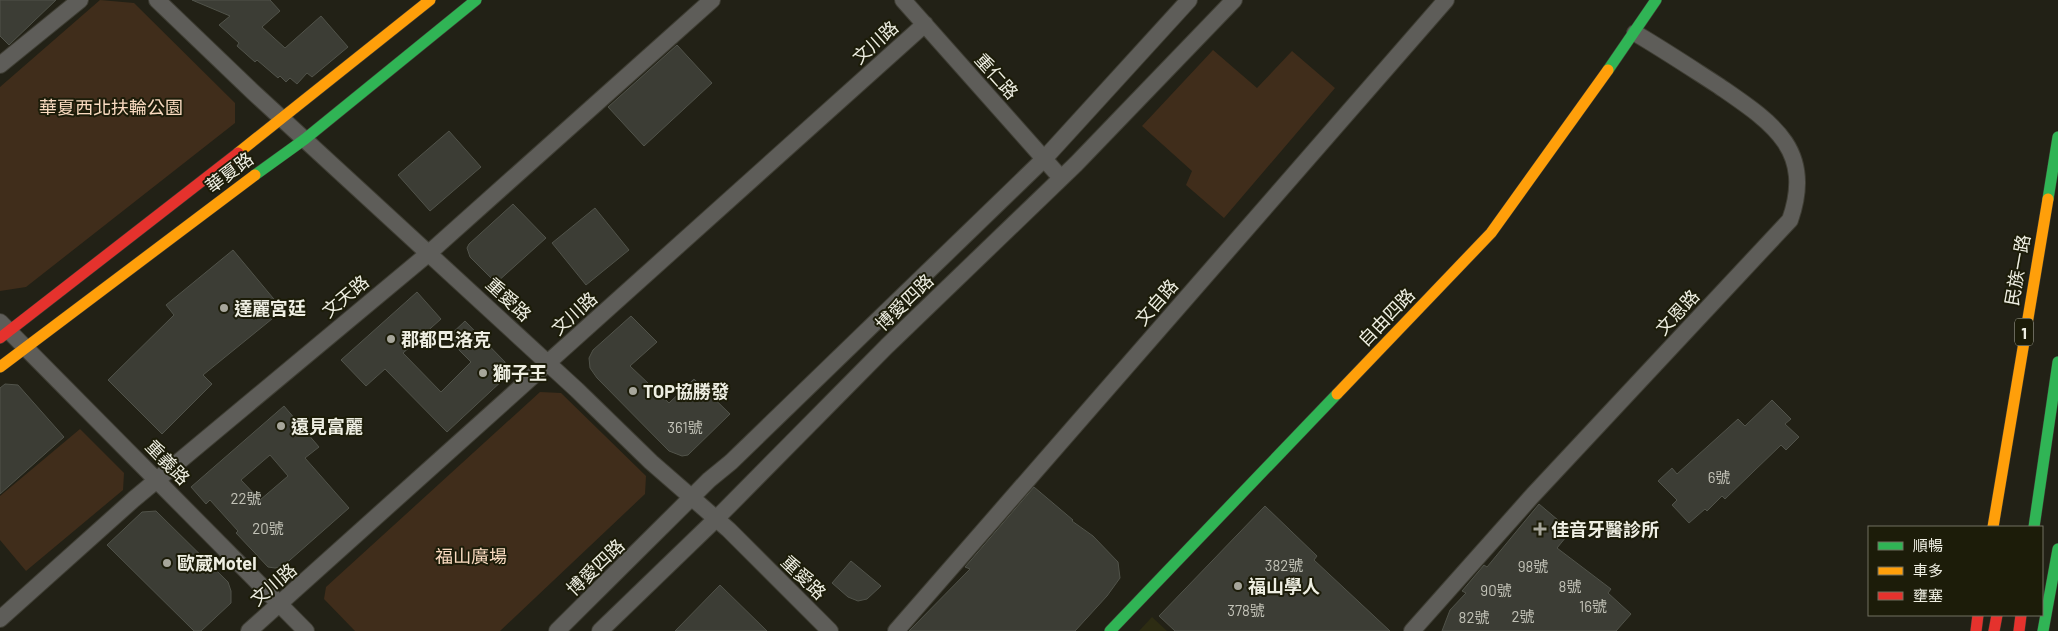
<svg xmlns="http://www.w3.org/2000/svg" width="2058" height="631" font-family="Barlow,'Noto Sans TC',sans-serif">
	<rect width="100%" height="100%" fill="#222116"/>
	<!-- built -->
	<path fill="#2d2c13" d="M1152 617 1167 631H1139Z"/>
	<!-- green -->
	<path fill="#402d1b" d="M100 0 134 3 235 103V123L26 287 0 291V87Z
		M1213 50 1257 88 1292 51 1335 88 1224 218 1186 185 1192 171 1142 126Z
		M540 392 561 393 646 476 645 494 500 631H355L324 599 326 587Z
		M80 429 124 473 123 490 26 571 0 540V496Z"/>
	<!-- building -->
	<path fill="#3c3d35" stroke="#51534a" fill-rule="evenodd" d="M0 0H56L9 45 0 36Z
		M192 0H270L280 11 262 27 285 48 321 16 348 47 312 77 307 73 297 84 290 78 286 82 280 76 278 78 257 60 255 62 237 46 239 43 219 25 230 16Z
		M677 45 712 83 644 146 608 107Z
		M449 131 481 167 430 211 398 175Z
		M513 204 546 238 496 283 470 257 467 248 469 244Z
		M595 208 629 250 586 285 552 243Z
		M233 250 283 310 203 375 212 384 162 434 108 380 174 315 166 305Z
		M417 292 441 319 403 353 441 392 471 362 447 338 465 321 505 362V378L447 432 385 369 366 386 341 360Z
		M631 316 657 342 630 366 669 403 694 379 730 414 688 455 682 456 669 451 597 378 590 368 589 358 593 350Z
		M5 384 18 385 64 437 0 494V388Z
		M1772 400 1791 419 1785 424 1799 437 1786 450 1781 445 1725 499 1722 496 1707 511 1705 509 1689 523 1672 505 1677 500 1658 481 1672 468 1677 474 1738 419 1745 426Z
		M284 406 319 447 305 458 349 508 282 567 275 568 268 567 236 533 238 531 210 500 206 504 191 487ZM270 455 288 476 260 500 241 480Z
		M1034 487 1073 520 1072 521 1093 536 1118 562 1120 578 1107 596 1075 631H909L970 569 965 567Z
		M1539 504 1571 531 1557 548 1611 589 1608 593 1631 614 1616 631H1442L1450 610 1466 593 1462 591 1484 565 1487 567Z
		M1265 506 1317 556 1314 560 1390 631H1175L1159 616Z
		M156 511 228 582 231 591V603L201 631H194L107 545 142 512Z
		M851 561 881 586 867 599 858 601 848 597 832 583Z
		M720 585 767 631H675Z"/>
	<g fill="none" stroke-linecap="round" stroke-linejoin="round">
		<defs>
			<path id="street" d="M157 0 253 92 577 390 651 462 729 530 830 631
				M903 0 1061 178
				M0 65 80 0
				M0 322 306 631
				M0 619 134 499 429 253 712 0
				M249 631 925 24
				M557 631 709 480 731 462 1044 159 1189 0
				M600 631 716 519 887 346 1076 164 1234 0
				M896 631 1446 0
				M1412 631 1533 495 1790 220C1815 149 1771 122 1719 86 1691 68 1664 50 1635 33"/>
			<path id="fast" d="M1608 70 1656 0
				M255 175 305 139 476 0
				M2048 199 2058 137
				M2034 527 2058 362
				M1110 631 1337 394
				M2043 631 2058 549"/>
			<path id="slow" d="M238 153 430 0
				M0 367 255 175
				M1337 394 1491 233 1608 70
				M1993 527 2048 199"/>
			<path id="jam" d="M0 338 238 153
				M1976 631 1978 615
				M1994 631 1997 615
				M2019 631 2021 615"/>
		</defs>
		<!-- street casing -->
		<use href="#street" stroke="#3e3d33" stroke-width="18"/>
		<!-- fast casing -->
		<use href="#fast" stroke="#3e3d33" stroke-width="12"/>
		<!-- slow casing -->
		<use href="#slow" stroke="#3e3d33" stroke-width="12"/>
		<!-- jam casing -->
		<use href="#jam" stroke="#3e3d33" stroke-width="12"/>
		<!-- street -->
		<use href="#street" stroke="#5e5d59" stroke-width="16"/>
		<!-- fast -->
		<use href="#fast" stroke="#30b455" stroke-width="11"/>
		<!-- slow -->
		<use href="#slow" stroke="#ff9f0a" stroke-width="11"/>
		<!-- jam -->
		<use href="#jam" stroke="#e5322d" stroke-width="11"/>
	</g>
	<!-- markers -->
	<g fill="#a7a69b" stroke="#1c1c09" stroke-width="2">
		<circle cx="224" cy="308" r="5"/>
		<circle cx="391" cy="339" r="5"/>
		<circle cx="483" cy="373" r="5"/>
		<circle cx="633" cy="391" r="5"/>
		<circle cx="281" cy="426" r="5"/>
		<path d="M1537.5 521.5h5v5h5v5h-5v5h-5v-5h-5v-5h5z"/>
		<circle cx="167" cy="563" r="5"/>
		<circle cx="1238" cy="586" r="5"/>
	</g>
	<g text-anchor="middle" dominant-baseline="central" stroke-width="4" stroke-linejoin="round" paint-order="stroke">
		<!-- number labels -->
		<g font-size="15" fill="#c2c2b7">
			<text x="685" y="427">361號</text>
			<text x="1719" y="477">6號</text>
			<text x="246" y="498">22號</text>
			<text x="268" y="528">20號</text>
			<text x="1284" y="565">382號</text>
			<text x="1533" y="566">98號</text>
			<text x="1570" y="586">8號</text>
			<text x="1496" y="590">90號</text>
			<text x="1593" y="606">16號</text>
			<text x="1246" y="610">378號</text>
			<text x="1523" y="616">2號</text>
			<text x="1474" y="617">82號</text>
		</g>
		<!-- shield labels -->
		<rect fill="#1c1c09" stroke="#afafa1" stroke-width="1" x="2015" y="318.5" width="18" height="27" rx="4"/>
		<g font-size="16" font-weight="bold" fill="#eeeee2">
			<text x="2024" y="332">1</text>
		</g>
		<!-- street labels -->
		<g font-size="18" fill="#eeeee2" stroke="#1c1c09">
			<text transform="translate(875 42) rotate(-42)">文川路</text>
			<text transform="translate(997 76) rotate(48)">重仁路</text>
			<text transform="translate(229 172) rotate(-37)">華夏路</text>
			<text transform="translate(2017 270) rotate(-80)">民族一路</text>
			<text transform="translate(345 296) rotate(-40)">文天路</text>
			<text transform="translate(509 299) rotate(43)">重愛路</text>
			<text transform="translate(904 302) rotate(-44)">博愛四路</text>
			<text transform="translate(1156 302) rotate(-49)">文自路</text>
			<text transform="translate(1677 312) rotate(-47)">文恩路</text>
			<text transform="translate(574 313) rotate(-42)">文川路</text>
			<text transform="translate(1386 317) rotate(-46)">自由四路</text>
			<text transform="translate(168 462) rotate(46)">重義路</text>
			<text transform="translate(595 567) rotate(-44)">博愛四路</text>
			<text transform="translate(804 577) rotate(44)">重愛路</text>
			<text transform="translate(273 584) rotate(-41)">文川路</text>
		</g>
		<!-- park labels -->
		<g font-size="18" fill="#f9dac0" stroke="#1c1c09">
			<text x="111" y="107">華夏西北扶輪公園</text>
			<text x="471" y="556">福山廣場</text>
		</g>
		<!-- poi labels -->
		<g font-size="18" font-weight="bold" fill="#eeeee2" stroke="#1c1c09" text-anchor="start">
			<text x="234" y="308">達麗宮廷</text>
			<text x="401" y="339">郡都巴洛克</text>
			<text x="493" y="373">獅子王</text>
			<text x="643" y="391">TOP協勝發</text>
			<text x="291" y="426">遠見富麗</text>
			<text x="1551" y="529">佳音牙醫診所</text>
			<text x="177" y="563">歐葳Motel</text>
			<text x="1248" y="586">福山學人</text>
		</g>
	</g>
	<!-- legend -->
	<rect x="1868" y="526" width="175" height="90" fill="#1c1c09" stroke="#707060"/>
	<rect x="1878" y="542" width="25" height="8" fill="#30b455" stroke="#707060"/>
	<text x="1913" y="551" font-size="15" fill="#eeeee2">順暢</text>
	<rect x="1878" y="567" width="25" height="8" fill="#ff9f0a" stroke="#707060"/>
	<text x="1913" y="576" font-size="15" fill="#eeeee2">車多</text>
	<rect x="1878" y="592" width="25" height="8" fill="#e5322d" stroke="#707060"/>
	<text x="1913" y="601" font-size="15" fill="#eeeee2">壅塞</text>
</svg>
